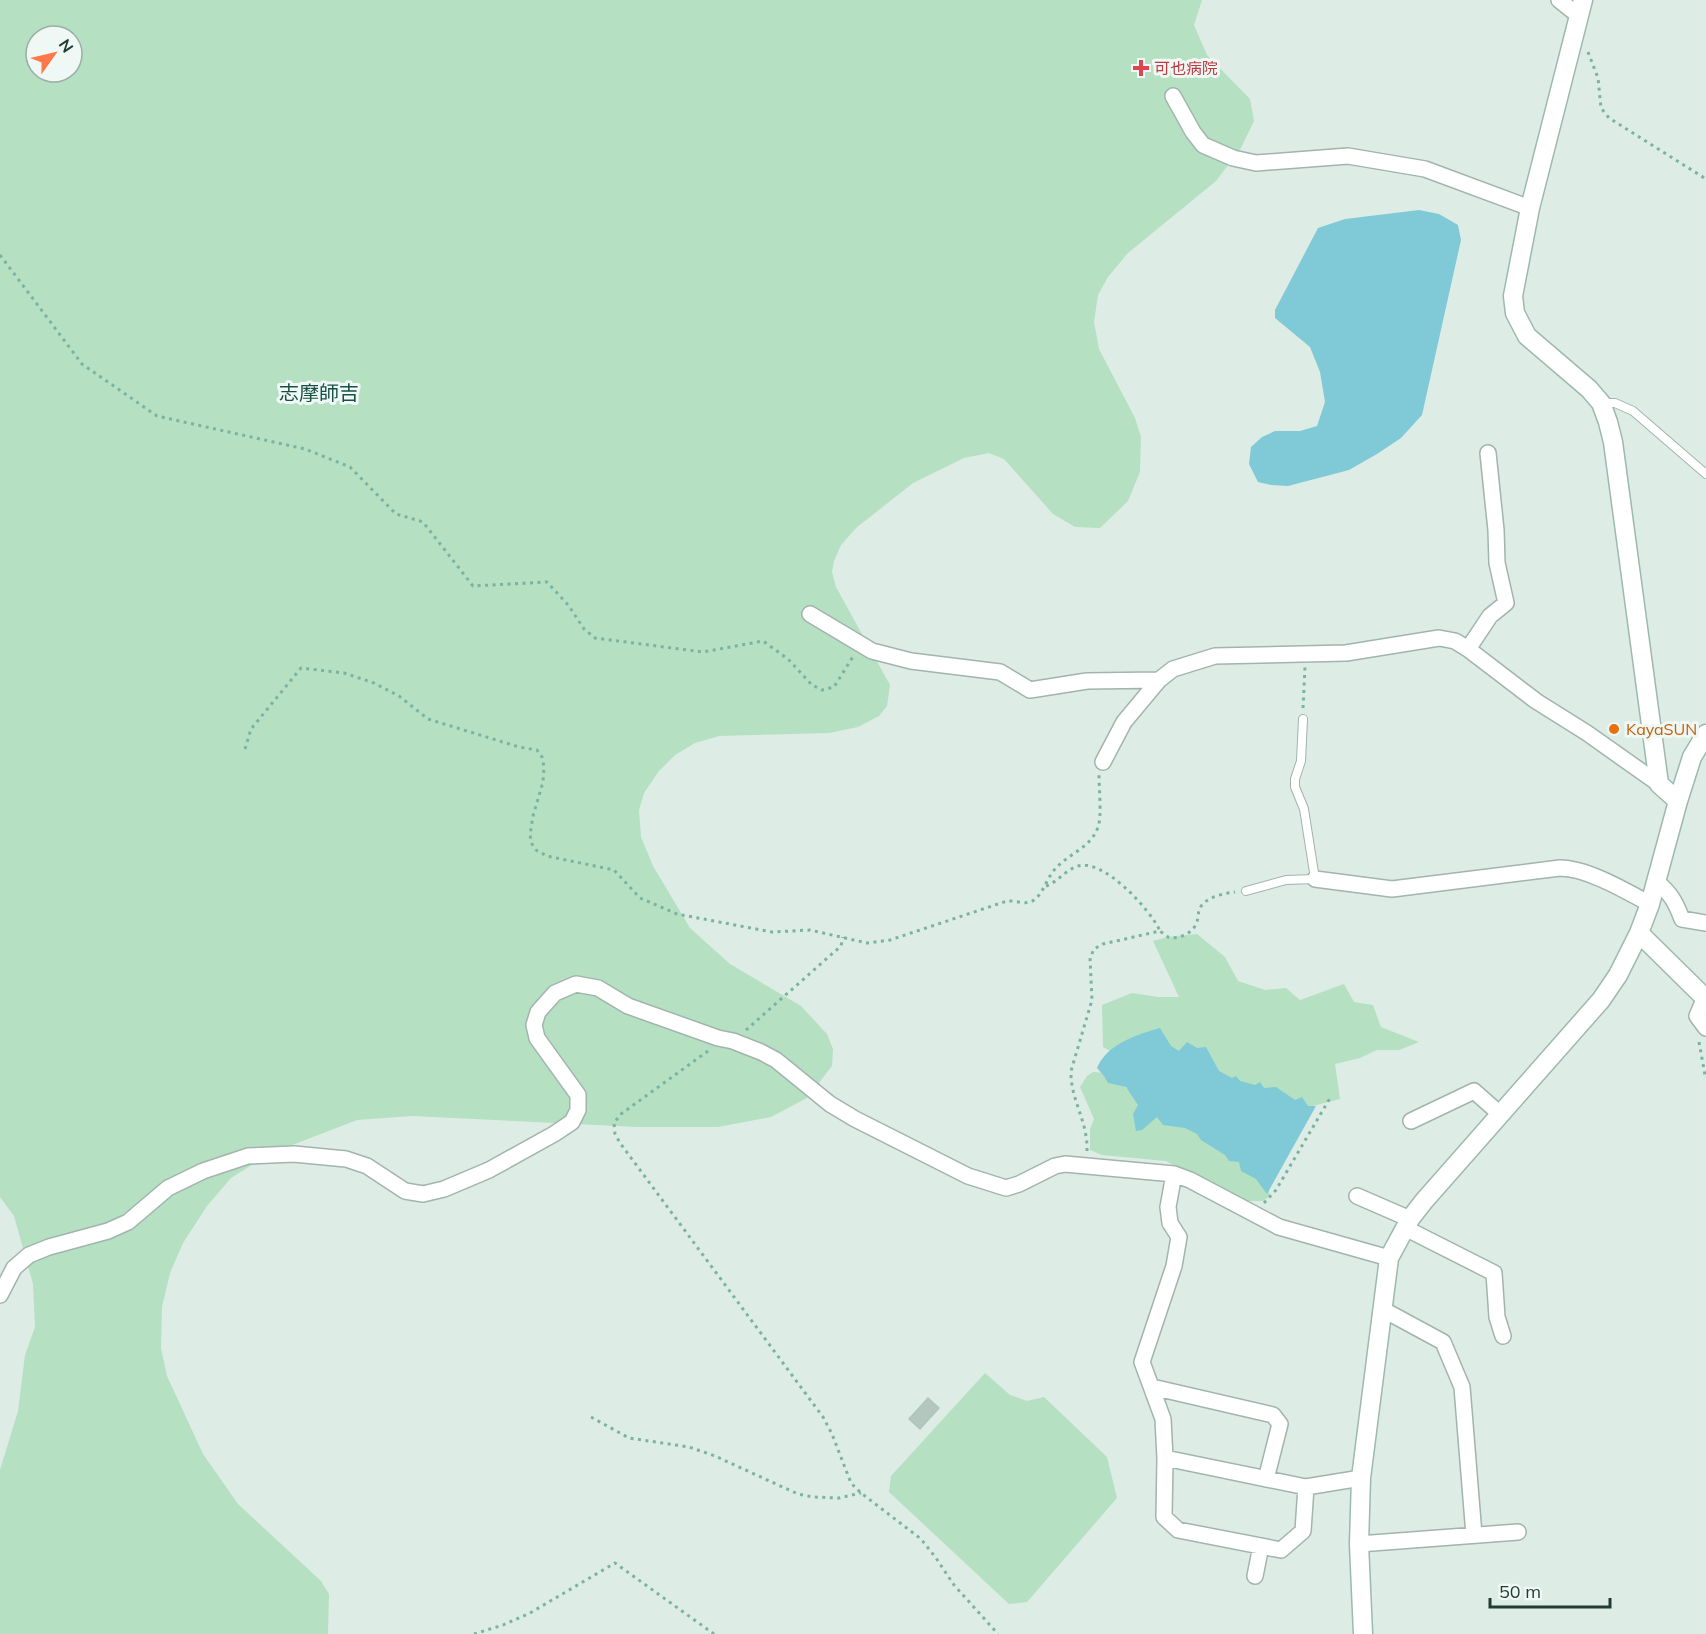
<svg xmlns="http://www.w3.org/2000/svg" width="1706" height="1634" font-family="Mulish,'Noto Sans JP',sans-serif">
	<rect width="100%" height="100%" fill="#deece6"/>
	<!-- green -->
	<path fill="#b5e0c1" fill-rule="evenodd" d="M0 0H1202L1194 25 1207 55 1250 99 1254 121 1241 148 1216 181 1128 253 1108 277 1098 295 1094 322 1099 349 1135 418 1141 437 1140 472 1128 501 1100 528 1075 527 1053 514 1004 459 989 453 964 458 913 483 856 528 841 545 834 561 832 572 836 587 890 685 887 706 879 716 858 727 829 733 719 736 695 743 675 755 659 771 644 793 639 810 641 837 653 866 690 928 730 964 801 1006 827 1034 833 1049 832 1066 807 1098 771 1117 718 1127H637L412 1116 357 1120 269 1154 231 1178 207 1206 183 1243 170 1273 162 1307 161 1348 167 1376 203 1454 238 1504 321 1581 329 1594 328 1634H0V1470L18 1411 25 1355 35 1327 33 1284 14 1216 0 1197ZM36 36H72V72H36Z
		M1197 934 1225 957 1238 981 1265 990 1286 988 1300 1000 1344 984 1354 1002 1373 1005 1381 1027 1419 1042 1399 1050H1377L1360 1058 1335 1064 1340 1099 1301 1109 1118 1055 1103 1047 1102 1005 1132 993 1158 997H1179L1153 941 1168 937Z
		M1093 1072 1107 1073 1159 1114 1214 1140 1267 1184 1270 1196 1263 1201H1240L1166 1161 1102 1155 1090 1150V1129L1094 1119 1080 1087 1087 1076Z
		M985 1373 1010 1395 1027 1401 1044 1397 1107 1457 1117 1498 1027 1602 1009 1604 889 1492 891 1476Z"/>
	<!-- water -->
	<path fill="#80c9d7" d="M1419 210 1439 214 1458 225 1461 240 1422 415 1401 438 1377 454 1349 470 1288 486 1271 485 1258 482 1249 464 1251 447 1262 437 1275 431H1300L1317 426 1325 402 1320 372 1310 347 1275 318V310L1318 228 1345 219Z
		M1160 1028 1171 1046 1179 1051 1187 1042 1197 1048 1206 1047 1219 1071 1232 1078 1236 1076 1240 1081 1255 1085 1260 1082 1264 1088 1276 1087 1295 1100 1302 1097 1308 1106H1316L1267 1194 1256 1179 1241 1171 1239 1162 1229 1161 1225 1155 1201 1140 1197 1134 1185 1128 1163 1125 1157 1117 1142 1130 1136 1131 1133 1114 1138 1105 1126 1087 1108 1083 1104 1076 1097 1068C1107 1044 1136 1035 1160 1028Z"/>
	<!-- building -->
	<path fill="#b3c7bf" stroke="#b0c6bd" stroke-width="1.5" d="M928 1398 939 1408 920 1429 909 1419Z"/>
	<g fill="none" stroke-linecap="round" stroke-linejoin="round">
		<defs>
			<path id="lane" d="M1602 403H1615L1633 411 1706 474
				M1246 891 1286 880 1315 879 1304 809 1295 787V779L1301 761 1303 719"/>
			<path id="street" d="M1559 0 1579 16
				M1173 96 1193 132 1203 145 1233 158 1256 163 1348 156 1425 169 1530 208
				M810 614 872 651 911 661 1000 672 1030 690 1087 681 1159 680
				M1468 649 1490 616 1506 603 1497 563 1496 530 1488 453
				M1103 762 1124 722 1159 680 1173 669 1215 656 1346 653 1439 638 1455 641 1468 649 1536 701 1587 733 1659 784
				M1315 879 1392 889 1560 868C1587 868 1626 891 1650 904
				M1656 881C1671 894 1675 901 1682 919L1706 923
				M1705 997 1697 1016 1706 1028
				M1411 1121 1474 1091 1500 1114
				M1174 1174 1168 1207 1170 1223 1179 1237 1174 1266 1142 1362 1163 1419 1165 1458 1306 1487 1361 1478
				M1357 1196 1410 1219
				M1405 1228 1494 1273 1497 1317 1503 1336
				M0 1295 14 1268 29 1255 49 1247 108 1231 128 1222 168 1188 203 1171 248 1156 294 1154 346 1159 367 1166 405 1191 423 1194 444 1189 489 1170 554 1134 572 1122 578 1110V1095L537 1038 534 1025 538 1012 555 993 576 984 598 988 628 1006 718 1038 733 1041 761 1052 776 1060 830 1104 855 1119 968 1176 1006 1188 1019 1184 1055 1166 1065 1164 1174 1174 1190 1180 1279 1227 1389 1258
				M1382 1309 1443 1342 1462 1387 1474 1535
				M1152 1387 1273 1415 1280 1424 1266 1479
				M1165 1458 1164 1517 1178 1530 1281 1550 1303 1531 1306 1487
				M1359 1544 1518 1532
				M1255 1576 1261 1546"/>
			<path id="secondary" d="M1583 0 1530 208 1513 296 1515 313 1527 336 1589 389 1601 403 1608 422 1613 442 1659 784 1678 801
				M1639 933 1706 999
				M1363 1634 1359 1544 1361 1478 1389 1258 1410 1219 1424 1201 1601 1000 1618 975 1639 933 1650 904 1678 801 1692 757 1706 734"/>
		</defs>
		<!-- lane casing -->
		<use href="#lane" stroke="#a1b4ad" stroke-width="10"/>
		<!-- street casing -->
		<use href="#street" stroke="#a1b4ad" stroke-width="18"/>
		<!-- secondary casing -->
		<use href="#secondary" stroke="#9cb9af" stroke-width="21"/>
		<!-- path -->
		<path stroke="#7bb3a2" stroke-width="3" stroke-dasharray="3 4.5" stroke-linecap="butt" d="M1588 52 1598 78 1601 108 1609 118 1706 179
			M0 255 82 364 157 416 305 449 350 467 396 514 423 522 473 586 547 582 569 606 584 629 595 638 703 652 763 641 788 659 812 685 822 690 834 687 854 655
			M1303 708 1305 667
			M245 749 251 729 301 668 344 673 374 683 399 696 428 719 519 747 537 750 542 757 544 767 543 782 533 816 530 835 532 844 536 850 547 856 614 870 640 898 677 914 772 932 810 930 867 943 890 940 1007 901C1015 900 1026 906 1034 900 1043 893 1046 881 1052 873 1065 854 1090 850 1098 827 1102 817 1099 788 1099 775
			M1046 886C1058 882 1065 870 1078 866 1103 858 1150 909 1160 931
			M746 1030 841 946 843 937
			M1699 1042 1705 1075
			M708 1051 621 1114 614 1123 615 1134 620 1143 823 1417 832 1434 851 1483 861 1493 921 1539 936 1558 954 1585 998 1634
			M1087 1151C1088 1121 1070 1099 1071 1071L1092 1000 1090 958 1094 949 1103 944 1160 931C1161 932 1167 936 1168 937 1177 940 1192 934 1196 924 1200 916 1196 910 1204 903 1211 896 1226 893 1235 892
			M1264 1203 1276 1190 1330 1098
			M591 1417 629 1438 689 1447 715 1456 798 1494 813 1497 839 1498 861 1493
			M474 1634 503 1625 530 1613 615 1563 714 1634"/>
		<!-- lane -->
		<use href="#lane" stroke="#fff" stroke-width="8"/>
		<!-- street -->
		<use href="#street" stroke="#fff" stroke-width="15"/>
		<!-- secondary -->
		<use href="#secondary" stroke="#fff" stroke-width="18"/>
	</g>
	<!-- markers -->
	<path fill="#e0444e" stroke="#eff8f4" stroke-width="2" d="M1138 59h6v6h6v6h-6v6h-6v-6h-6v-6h6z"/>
	<circle fill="#e8710a" stroke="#eff8f4" stroke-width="2" cx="1614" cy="729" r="6"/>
	<g text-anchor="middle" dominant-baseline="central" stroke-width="6" stroke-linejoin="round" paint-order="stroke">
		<!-- health labels -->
		<g font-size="16" fill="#be3a42" stroke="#eff8f4" text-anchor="start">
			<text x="1154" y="68">可也病院</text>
		</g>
		<!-- food labels -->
		<g font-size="16" fill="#c56008" stroke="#eff8f4" text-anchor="start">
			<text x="1626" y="729">KayaSUN</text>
		</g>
		<!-- quarter labels -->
		<g font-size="20" fill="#185144" stroke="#eff8f4">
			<text x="319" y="392">志摩師吉</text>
		</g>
	</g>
	<!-- north arrow -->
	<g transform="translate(54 54) rotate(56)"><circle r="28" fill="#eff8f4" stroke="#9bada8" stroke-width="1.5"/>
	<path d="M0-4.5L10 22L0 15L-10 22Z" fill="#ff7849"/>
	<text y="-9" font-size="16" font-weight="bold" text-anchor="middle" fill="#1e3d35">N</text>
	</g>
	<!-- scale -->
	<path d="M1490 1598v9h120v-9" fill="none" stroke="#1e3d35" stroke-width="3"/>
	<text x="1499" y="1598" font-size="18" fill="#1e3d35" stroke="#eff8f4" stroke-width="4.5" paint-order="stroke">50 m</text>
</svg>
